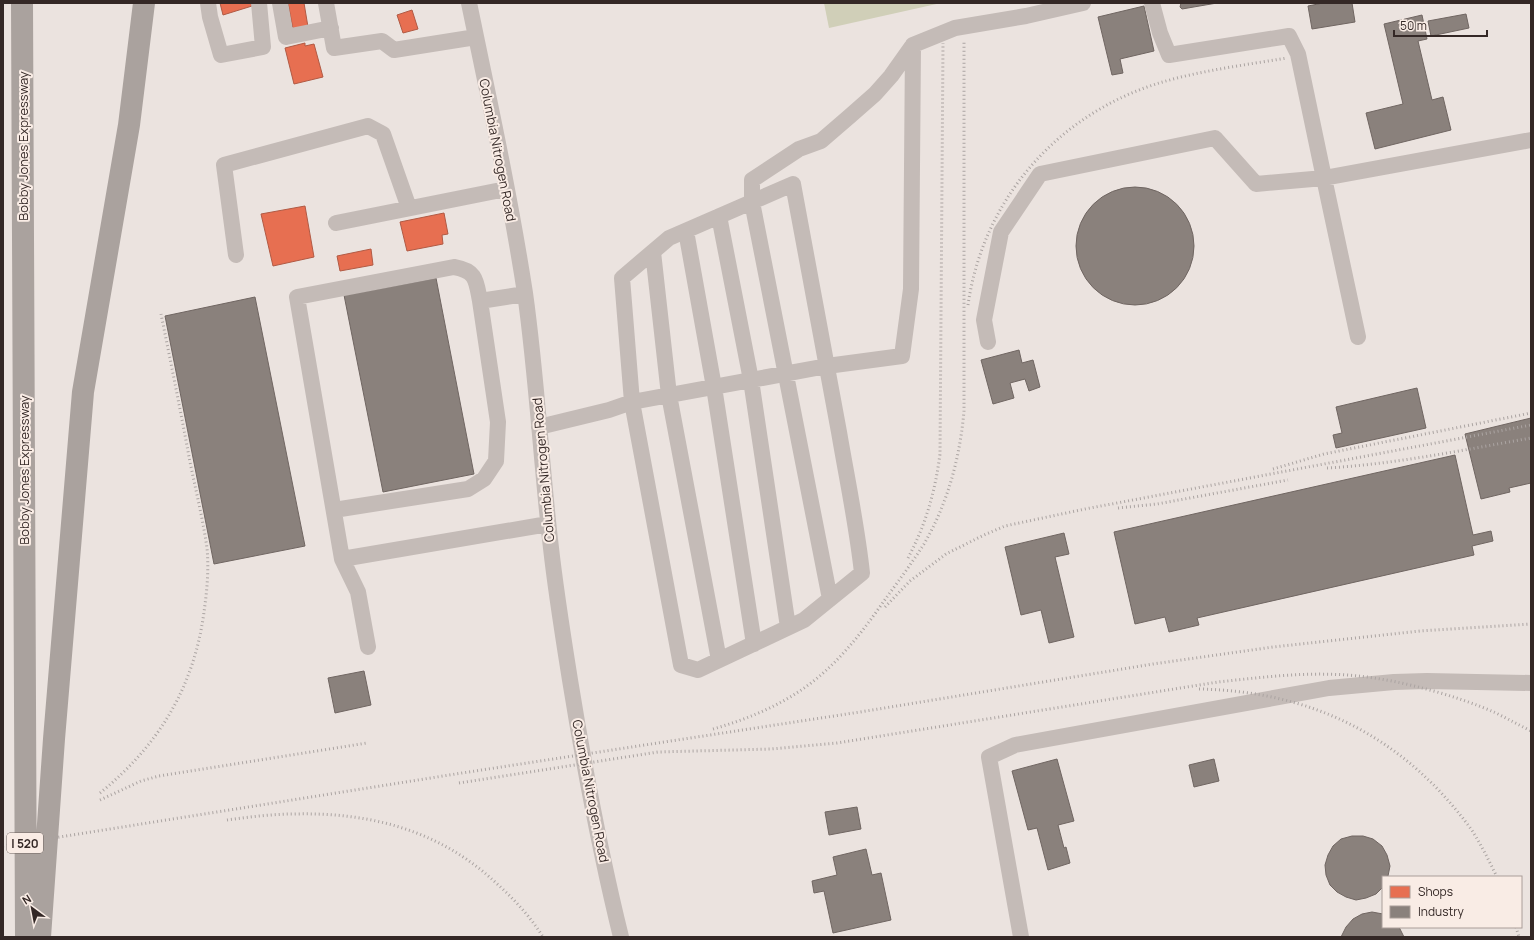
<svg xmlns="http://www.w3.org/2000/svg" width="1534" height="940" font-family="Manrope,sans-serif">
	<rect width="100%" height="100%" fill="#ebe3df"/>
	<!-- green -->
	<path fill="#d0cfb8" d="M824 3H941L829 28Z"/>
	<!-- shops -->
	<path fill="#e76f51" stroke="#b15a44" d="M220 3H251L252 6 223 15Z
		M288 3H304L308 27 293 29Z
		M412 10 418 29 403 33 397 15Z
		M305 43V46L314 44 323 77 294 84 285 48Z
		M305 206 314 257 273 266 261 214Z
		M444 213 448 234 442 235 443 244 407 251 400 222Z
		M371 249 373 265 340 271 337 256Z"/>
	<!-- industry -->
	<path fill="#8a817c" stroke="#706662" d="M1181 3H1217L1182 9 1180 7Z
		M1323 3H1352L1355 22 1312 29 1308 6Z
		M1144 6 1154 51 1120 59 1123 73 1112 75 1098 17Z
		M1466 14 1469 28 1431 36 1428 21Z
		M1422 15 1427 39 1418 41 1432 100 1443 97 1451 130 1375 149 1366 113 1403 104 1384 24Z
		M1076 246a59 59 0 1 1 118 0a59 59 0 1 1-118 0Z
		M436 278 474 474 383 492 344 295Z
		M255 297 305 546 214 564 165 316Z
		M1019 350 1022 363 1033 360 1040 387 1029 391 1025 379 1010 383 1014 398 993 404 981 360Z
		M1417 388 1426 428 1336 448 1333 435 1342 433 1336 407Z
		M1531 418V483L1509 488 1510 492 1481 499 1465 434Z
		M1455 455 1473 535 1491 531 1493 541 1472 546 1474 555 1197 618 1199 625 1169 632 1165 617 1135 624 1114 532Z
		M1064 533 1069 554 1055 557 1074 637 1049 643 1041 610 1021 615 1005 547Z
		M364 671 371 705 335 713 328 678Z
		M1057 759 1074 821 1058 825 1064 848 1066 847 1070 863 1048 870 1037 828 1028 830 1012 771Z
		M1214 759 1219 781 1194 787 1189 765Z
		M857 807 861 829 829 835 825 812Z
		M1352 836H1363L1373 839 1382 846 1387 855 1390 866 1388 876 1383 877V887L1376 894 1366 898 1356 900 1346 897 1337 892 1330 885 1326 875 1325 865 1328 855 1333 846 1341 839Z
		M866 849 872 875 881 873 891 920 833 933 824 891 814 893 812 881 837 875 833 857Z
		M1372 912 1383 914V927H1399L1404 937H1341L1346 927 1353 919 1362 914Z"/>
	<g fill="none" stroke-linecap="round" stroke-linejoin="round">
		<!-- minor -->
		<path stroke="#c4bbb7" stroke-width="16" d="M208 3 210 17 221 55 263 47 259 3
			M280 3 286 37 331 28
			M326 3 334 48 382 41 394 50 476 37
			M469 3C489 99 510 196 525 293 537 378 541 463 551 548 556 593 563 636 570 680 584 766 600 852 621 937
			M719 216 751 380 788 627
			M336 223 506 189
			M686 231 714 387 754 644
			M653 252 669 395 719 660
			M236 255 224 165 368 126 383 134 409 208
			M480 301C476 281 477 271 454 267L297 297 342 559 548 524
			M1358 337 1324 178 1531 140
			M988 342 984 320 1001 232 1040 174 1215 138 1256 184 1324 178 1298 54 1289 36 1169 55 1160 33 1152 3
			M539 427 609 410 632 402 622 278 669 238 793 184C808 267 824 349 839 432 847 479 857 526 862 573L804 620 698 670 681 665 632 402 827 366 902 356 911 289 913 45 955 28 1026 16 1083 3
			M334 510 468 489 484 479 496 461 498 422 480 301 525 294
			M342 559 358 592 368 647
			M830 599 752 202V180L799 149 821 141 850 116 875 94 891 76 913 45
			M1021 937 989 757 1015 745 1329 688 1394 682 1427 681 1531 683"/>
		<!-- highway -->
		<path stroke="#aaa29e" stroke-width="22" d="M22 3 26 937
			M40 937 54 739 83 392 129 125 144 3"/>
		<!-- rail -->
		<path stroke="#aba4a2" stroke-width="3" stroke-dasharray="1 3" stroke-linecap="butt" d="M968 305C983 200 1056 116 1156 84 1197 71 1245 65 1287 58
			M1327 468C1396 464 1463 450 1531 438
			M1273 469 1324 454 1531 413
			M1118 508 1157 504 1288 480
			M908 558C926 524 935 492 940 454L943 43
			M885 607 910 581 946 554 984 535 1005 526 1085 509 1531 425
			M1199 689C1312 691 1404 737 1471 829 1481 844 1489 861 1497 877
			M713 729C748 719 782 705 811 683 841 660 863 631 884 601 897 583 912 563 924 544 948 503 960 457 964 411V40
			M459 783 658 752 771 749 837 743 1218 682C1264 677 1311 671 1358 676 1400 680 1458 696 1496 713 1508 719 1519 725 1531 731
			M100 793C159 745 194 687 204 612 207 591 209 569 207 548 203 520 196 491 190 462 181 413 171 363 161 314
			M100 800 141 781 159 776 367 743
			M227 820C249 817 272 814 294 814 369 812 439 830 495 882 513 898 530 916 543 937
			M3 846 462 773 860 712 1153 664 1273 647 1420 631 1531 624
			M1516 927 1519 937"/>
	</g>
	<g text-anchor="middle" dominant-baseline="central" stroke-width="4" stroke-linejoin="round" paint-order="stroke">
		<!-- shield labels -->
		<rect fill="#f9ece5" stroke="#6f635f" stroke-width="1" x="7" y="833" width="36" height="20" rx="3"/>
		<g font-size="12" font-weight="bold" fill="#342826">
			<text x="25" y="843">I 520</text>
		</g>
		<!-- street labels -->
		<g font-size="13" fill="#342826" stroke="#f9ece5">
			<text transform="translate(23 146) rotate(-90)">Bobby Jones Expressway</text>
			<text transform="translate(498 150) rotate(79)">Columbia Nitrogen Road</text>
			<text transform="translate(24 470) rotate(-90)">Bobby Jones Expressway</text>
			<text transform="translate(543 470) rotate(-95)">Columbia Nitrogen Road</text>
			<text transform="translate(591 791) rotate(79)">Columbia Nitrogen Road</text>
		</g>
	</g>
	<!-- border -->
	<rect width="1534" height="940" fill="none" stroke="#342826" stroke-width="8"/>
	<!-- legend -->
	<rect x="1382" y="876" width="140" height="52" fill="#f9ece5" stroke="#aa9e99"/>
	<rect x="1390" y="886" width="20" height="12" fill="#e76f51" stroke="#aa9e99"/>
	<text x="1418" y="896" font-size="12" fill="#342826">Shops</text>
	<rect x="1390" y="906" width="20" height="12" fill="#8a817c" stroke="#aa9e99"/>
	<text x="1418" y="916" font-size="12" fill="#342826">Industry</text>
	<!-- north arrow -->
	<g transform="translate(32 908) rotate(328)" stroke="#f9ece5" stroke-width="3" paint-order="stroke">
	<path d="M0-3L7 15L0 10L-7 15Z" fill="#342826"/>
	<text y="-6" font-size="11" font-weight="bold" text-anchor="middle" fill="#342826">N</text>
	</g>
	<!-- scale -->
	<path d="M1394 30v6h93v-6" fill="none" stroke="#342826" stroke-width="2"/>
	<text x="1400" y="30" font-size="12" fill="#342826" stroke="#f9ece5" stroke-width="3" paint-order="stroke">50 m</text>
</svg>
